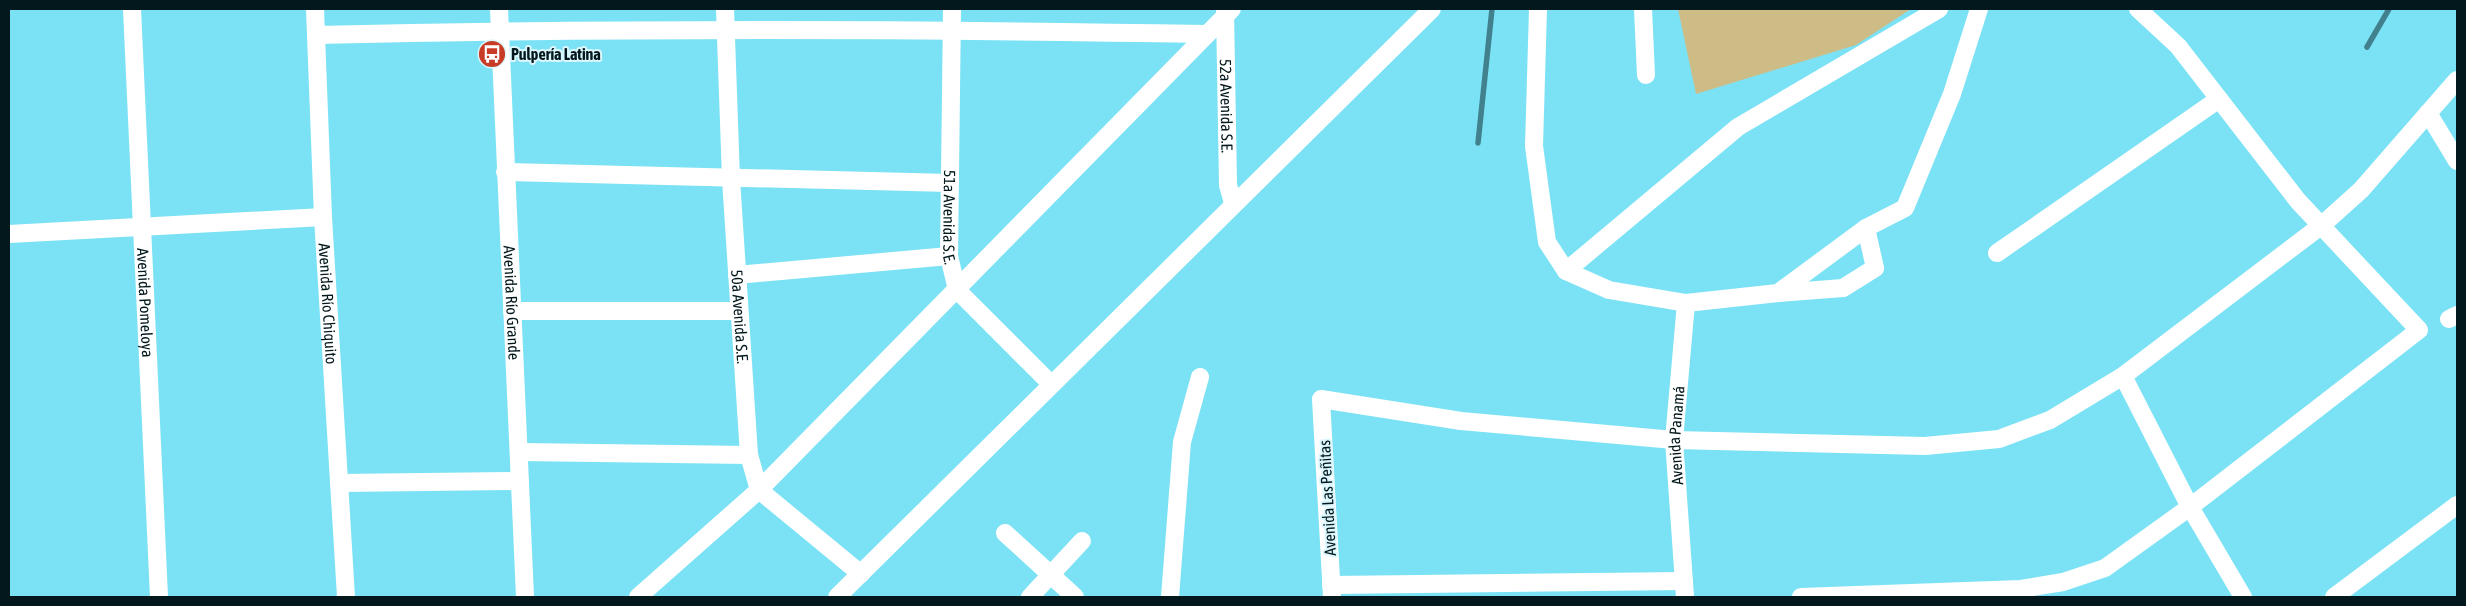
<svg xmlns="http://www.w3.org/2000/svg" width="2466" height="606" font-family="'Asap Condensed',sans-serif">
	<rect width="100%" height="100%" fill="#7be2f5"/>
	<!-- green -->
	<path fill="#cebc87" d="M1678 9H1911L1856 45 1696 94Z"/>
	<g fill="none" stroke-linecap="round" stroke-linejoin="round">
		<!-- stream -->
		<path stroke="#41818d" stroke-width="5.5" d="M2367 47 2389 9
			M1478 143 1492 9"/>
		<!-- street -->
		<g stroke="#fff" stroke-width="18">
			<path id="s1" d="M132 9 159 597"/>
			<path id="s2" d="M315 9 323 217 346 597"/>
			<path id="s3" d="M499 9 525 597"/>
			<path id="s4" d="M725 9 731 179 749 455 759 490 861 574"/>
			<path id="s5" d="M952 9 949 256 957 290 1051 384"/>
			<path d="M1538 9 1534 146 1547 242 1566 271 1609 290 1686 303 1778 293 1866 228 1905 208 1952 94 1979 9"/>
			<path d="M1643 9 1646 75"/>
			<path id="s6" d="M1225 10 1228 185 1233 203"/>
			<path d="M316 35C613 28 910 29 1206 34"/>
			<path d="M2428 113 2457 161"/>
			<path d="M505 172 950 183"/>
			<path d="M9 234 323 217"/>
			<path d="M1997 253 2219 99"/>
			<path d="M1566 271 1738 127 1939 9"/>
			<path d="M737 275 949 256"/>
			<path d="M1778 293 1843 288 1875 268 1866 228"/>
			<path d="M512 311H739"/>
			<path d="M2449 319 2457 315"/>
			<path d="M2123 376 2190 507 2243 597"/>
			<path d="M520 452 749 455"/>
			<path d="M339 483 520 481"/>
			<path d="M1005 533 1075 597"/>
			<path d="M1331 585 1684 581"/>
			<path d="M638 597 759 490 1232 9"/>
			<path d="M837 597 1432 9"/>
			<path d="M1030 597 1082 541"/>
			<path d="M1170 597 1182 442 1200 377"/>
			<path d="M1332 597 1321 399 1461 421 1674 440 1925 446 1999 439 2050 420 2123 376 2322 225 2361 190 2457 80"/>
			<path id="s7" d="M1685 597 1674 440 1686 303"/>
			<path d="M1801 597 2021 589 2063 582 2105 568 2190 507 2419 330 2298 201 2178 46 2138 9"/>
			<path d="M2334 597 2457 505"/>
		</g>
	</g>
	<!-- icons -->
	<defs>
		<symbol id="bus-disc" viewBox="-11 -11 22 22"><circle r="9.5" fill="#c73b27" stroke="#dbf7fd"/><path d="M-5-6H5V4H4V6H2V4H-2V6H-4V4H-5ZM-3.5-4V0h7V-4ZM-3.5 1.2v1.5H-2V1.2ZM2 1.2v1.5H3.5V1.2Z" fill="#fff"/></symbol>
	</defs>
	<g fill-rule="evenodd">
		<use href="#bus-disc" x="476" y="38" width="32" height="32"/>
	</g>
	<g text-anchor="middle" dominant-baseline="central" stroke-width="4" stroke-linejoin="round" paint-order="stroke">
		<!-- poi labels -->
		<g font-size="16" font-weight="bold" fill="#03181c" stroke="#dbf7fd" text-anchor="start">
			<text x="511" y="54">Pulpería Latina</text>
		</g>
		<!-- street labels -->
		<g font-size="16" fill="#03181c" stroke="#dbf7fd">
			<text stroke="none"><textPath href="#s6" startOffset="96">52a Avenida S.E.</textPath></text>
			<text stroke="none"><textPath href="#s5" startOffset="208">51a Avenida S.E.</textPath></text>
			<text stroke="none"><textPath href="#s1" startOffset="294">Avenida Pomeloya</textPath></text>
			<text stroke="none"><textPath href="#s2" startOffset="295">Avenida Río Chiquito</textPath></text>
			<text stroke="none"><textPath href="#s3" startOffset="294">Avenida Río Grande</textPath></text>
			<text stroke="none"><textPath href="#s4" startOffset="308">50a Avenida S.E.</textPath></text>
			<text stroke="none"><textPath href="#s7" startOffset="162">Avenida Panamá</textPath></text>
			<text transform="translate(1327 498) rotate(-93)">Avenida Las Peñitas</text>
		</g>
	</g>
	<!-- border -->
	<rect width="2466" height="606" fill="none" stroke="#03181c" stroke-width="20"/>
</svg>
